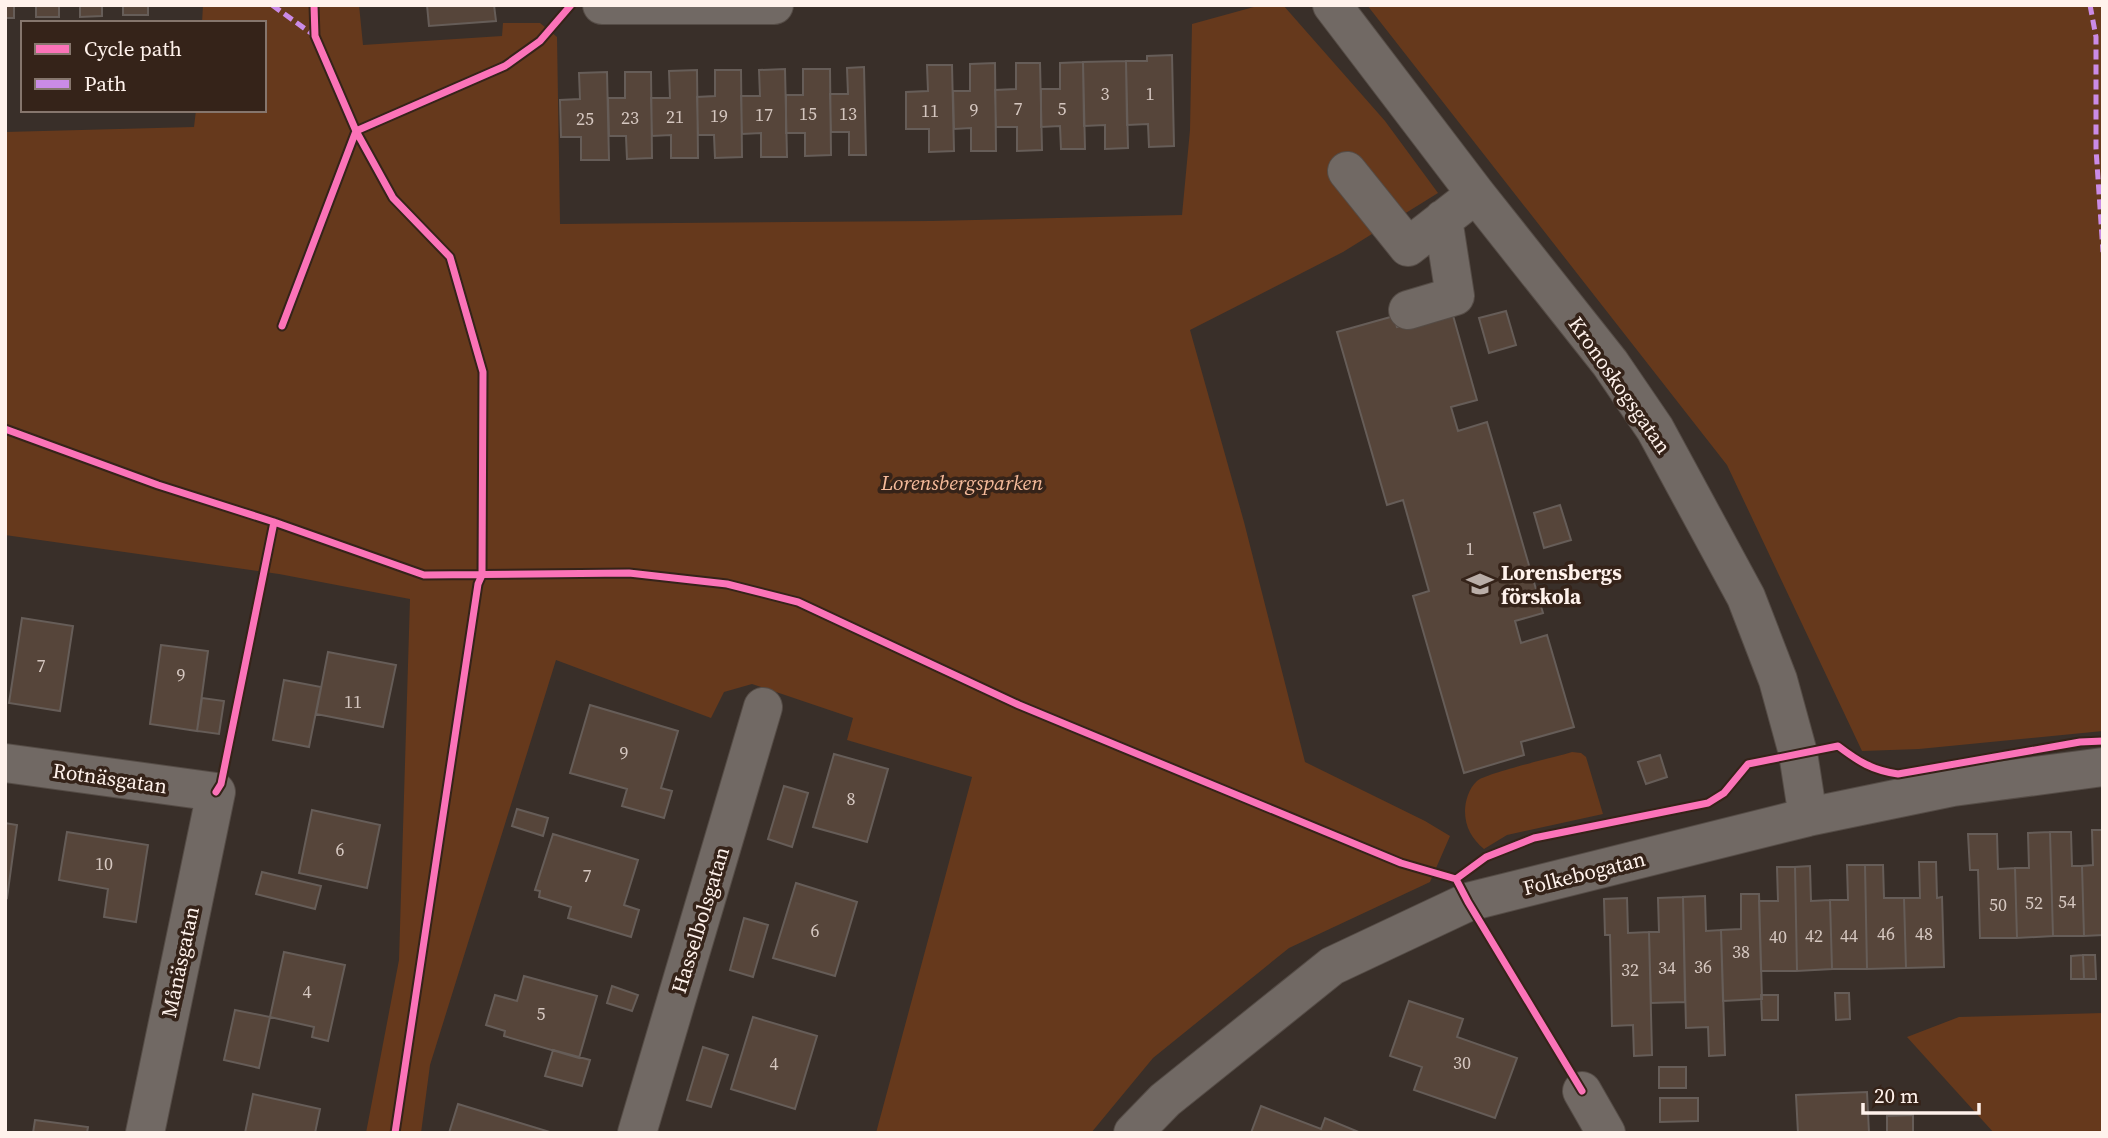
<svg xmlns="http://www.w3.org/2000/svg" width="2108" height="1138" font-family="'Source Serif 4',serif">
	<rect width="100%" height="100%" fill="#392f29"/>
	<!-- green -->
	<path fill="#66391c" d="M203 5H359L363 45 502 36 503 23H540L557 37 560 224 931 221 1182 215 1190 130 1192 24 1261 5H1283L1385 121 1438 193 1343 252 1190 330 1244 522 1305 762 1425 821 1450 836 1430 882 1289 948 1153 1058 1091 1133H876L972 777 847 740 853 718 752 684 724 692 711 718 556 660 430 1065 421 1133H366L399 960 410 599 279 574 5 535V132L194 127 196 110H264V23H202Z
		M1367 5H2103V731L1919 749 1862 751 1727 465Z
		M1572 752 1581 753 1586 757 1603 814 1507 835 1484 849C1472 839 1465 827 1465 811 1465 801 1469 788 1477 781 1486 773 1556 757 1572 752Z
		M2103 1013V1133H1994L1907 1037 1959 1017Z"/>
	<!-- building -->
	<path fill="#56453a" stroke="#665d58" stroke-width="2" d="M5 5H14V18H5Z
		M36 5H59V17H36Z
		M80 5H102V16L80 17Z
		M123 5H148V15H123Z
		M427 5H494L496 21 429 26Z
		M1172 55 1174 146 1149 147 1148 124 1127 125 1126 61H1147V56Z
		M1126 61 1128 148 1105 149V125L1084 126 1083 62Z
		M1083 62 1085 149H1061L1060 126 1041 127V89H1060V63Z
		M995 63 996 151H971V128L954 129 953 91H970V64Z
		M1016 63H1040L1042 150 1017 151V127H996L995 90 1016 89Z
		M927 65H952L954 151 929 152V129H906V92L928 91Z
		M864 67 866 155H849V132H831L830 94H848L847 68Z
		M785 69 787 157H761V133L742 134 741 96H760L759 70Z
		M803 69H830L831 155 805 156V133H786V95H803Z
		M697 70 698 158H671V135L652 136 651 98H670L669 71Z
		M715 70H741L742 157 715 158 714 135H698L697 97 715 96Z
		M607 72 609 160H581V137H561L560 100 580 99 579 73Z
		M625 72H651L652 158 627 159 626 136H609L608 98H625Z
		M1506 311 1516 345 1489 353 1479 318Z
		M1452 312 1477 400 1451 407 1458 431 1487 422 1543 613 1515 621 1521 643 1547 635 1574 727 1521 742 1524 755 1464 773 1413 596 1429 591 1403 500 1387 505 1337 332 1394 316 1397 327Z
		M1560 505 1571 540 1544 548 1534 513Z
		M22 618 73 626 60 711 9 703Z
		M161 645 208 651 197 731 150 724Z
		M328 652 396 665 383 727 316 714Z
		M284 680 321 687 309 747 273 740Z
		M202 698 224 701 219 734 197 731Z
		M590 705 678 731 661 788 672 791 664 818 622 806 627 789 570 773Z
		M834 754 888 769 867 842 813 827Z
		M1660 755 1667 777 1646 784 1638 762Z
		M784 786 808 793 792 847 768 839Z
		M517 809 548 818 543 836 512 826Z
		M312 810 380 825 367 888 299 873Z
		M5 823 17 825 7 898 5 897Z
		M2092 830H2103V935L2084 936 2082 866 2093 865Z
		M67 832 148 845 136 922 104 917 108 889 59 880Z
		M2050 832 2053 936 2017 938 2015 868H2029L2028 833Z
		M2050 832H2071L2072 866H2082L2084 936H2053Z
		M553 834 638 860 624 905 639 910 631 937 568 918 571 907 539 897 540 891 535 890Z
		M1968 834H1997L1998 869 2015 868 2017 938H1980L1978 870H1970Z
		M1919 862H1936L1937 898 1942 897 1944 967 1906 968 1904 898H1920Z
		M1847 865H1865L1867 969H1832L1830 900H1848Z
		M1865 865H1883L1884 898H1904L1906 968 1867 969Z
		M1810 866 1811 901 1830 900 1832 969 1797 971 1795 867Z
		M1777 867H1795L1797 971H1761L1759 901H1778Z
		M262 872 321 886 315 909 256 894Z
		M796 883 857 902 835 976 773 958Z
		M1741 894H1759L1762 999 1723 1001 1721 930 1741 929Z
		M1705 896 1706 931 1721 930 1725 1055 1709 1056 1708 1027 1686 1028 1683 897Z
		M1683 897 1685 1002 1651 1003 1649 932H1659L1658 898Z
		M1627 898 1628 933 1649 932 1652 1055 1634 1056 1633 1025 1612 1026 1610 935H1605L1604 899Z
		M744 918 768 925 753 977 730 970Z
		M284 952 345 965 328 1041 312 1037 314 1027 270 1017Z
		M2083 955 2084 979H2071V956Z
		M2083 955H2095L2096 979H2084Z
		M524 976 597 996 579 1058 504 1036 505 1031 486 1025 495 995 517 1001Z
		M612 986 638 995 632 1011 607 1003Z
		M1835 993H1849L1850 1019 1836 1020Z
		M1761 995H1778V1020H1762Z
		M1409 1001 1463 1019 1457 1037 1517 1058 1495 1118 1414 1090 1422 1067 1390 1056Z
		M235 1010 270 1017 259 1068 224 1060Z
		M753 1017 817 1036 795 1109 731 1089Z
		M703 1047 728 1055 711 1107 687 1100Z
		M553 1050 590 1060 582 1086 545 1076Z
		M1659 1067H1686V1088H1659Z
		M1867 1092 1869 1133H1798L1796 1095Z
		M253 1094 320 1109 315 1133H245Z
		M1660 1098H1698V1121L1660 1122Z
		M458 1104 553 1133H449Z
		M1261 1106 1321 1129 1325 1118 1361 1133H1251Z
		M1913 1115V1133H1887V1116Z
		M35 1120 88 1127 87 1133H33Z"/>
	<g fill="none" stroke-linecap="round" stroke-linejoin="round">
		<defs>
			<path id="minor" d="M602 5H774
				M1332 5 1476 194 1610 363 1655 429 1746 597 1778 680 1798 753 1808 817
				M1347 171 1408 247 1476 194
				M1408 310 1455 296 1443 219
				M5 763 216 792 145 1133
				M1582 1091 1606 1133
				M637 1133 763 707
				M1133 1133 1165 1100 1332 966 1468 902 1808 817 1953 787 2103 767"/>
		</defs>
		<!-- minor casing -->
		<use href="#minor" stroke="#554c46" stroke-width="40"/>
		<!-- minor -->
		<use href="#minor" stroke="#716964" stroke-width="38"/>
		<!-- quiet -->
		<path stroke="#ca8be6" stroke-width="5" stroke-dasharray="10 5" stroke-linecap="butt" d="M272 5 315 36
			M2090 5 2096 37V149L2103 252"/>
		<defs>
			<path id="cycleway" d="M314 5 315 36 356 131 393 198 450 257 483 372 482 575 478 584 395 1133
				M282 326 356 131 505 66 540 41 571 5
				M5 429 158 485 274 522 424 575 629 573 727 584 798 602 1019 705 1401 863 1456 879 1468 902 1582 1091
				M216 792 221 784 274 522
				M1456 879 1486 857 1534 838 1708 803 1724 793 1748 764 1838 746C1859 762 1872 770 1898 774L2080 742 2103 741"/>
		</defs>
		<!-- cycleway casing -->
		<use href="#cycleway" stroke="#352319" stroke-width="11"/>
		<!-- cycleway -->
		<use href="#cycleway" stroke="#fb73b8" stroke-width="7"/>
	</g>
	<!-- icons -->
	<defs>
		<symbol id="school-bare" viewBox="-9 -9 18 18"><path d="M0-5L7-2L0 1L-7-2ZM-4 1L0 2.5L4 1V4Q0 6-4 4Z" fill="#baaea8" stroke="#352319" stroke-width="2.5" paint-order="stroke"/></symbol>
	</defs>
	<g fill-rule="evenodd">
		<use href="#school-bare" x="1461" y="565" width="38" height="38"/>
	</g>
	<g text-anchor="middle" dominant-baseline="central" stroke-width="7" stroke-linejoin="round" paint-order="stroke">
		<!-- number labels -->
		<g font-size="18" fill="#d5c7c0">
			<text x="1105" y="93">3</text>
			<text x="1150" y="93">1</text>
			<text x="1018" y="108">7</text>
			<text x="1062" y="108">5</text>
			<text x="974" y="109">9</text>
			<text x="930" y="110">11</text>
			<text x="808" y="113">15</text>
			<text x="848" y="113">13</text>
			<text x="764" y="114">17</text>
			<text x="719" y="115">19</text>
			<text x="675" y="116">21</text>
			<text x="630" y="117">23</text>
			<text x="585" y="118">25</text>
			<text x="1470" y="548">1</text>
			<text x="41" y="665">7</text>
			<text x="181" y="674">9</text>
			<text x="353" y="701">11</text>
			<text x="624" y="752">9</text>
			<text x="851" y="798">8</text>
			<text x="340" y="849">6</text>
			<text x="104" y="863">10</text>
			<text x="587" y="875">7</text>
			<text x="2067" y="901">54</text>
			<text x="2034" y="902">52</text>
			<text x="1998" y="904">50</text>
			<text x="815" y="930">6</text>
			<text x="1886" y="933">46</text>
			<text x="1924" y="933">48</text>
			<text x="1814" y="935">42</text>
			<text x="1849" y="935">44</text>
			<text x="1778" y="936">40</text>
			<text x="1741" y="951">38</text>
			<text x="1703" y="966">36</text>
			<text x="1667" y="967">34</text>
			<text x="1630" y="969">32</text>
			<text x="307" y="991">4</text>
			<text x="541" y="1013">5</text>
			<text x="1462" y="1062">30</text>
			<text x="774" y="1063">4</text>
		</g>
		<!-- street labels -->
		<g font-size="21" fill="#fff2ec" stroke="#352319">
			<text transform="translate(1620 385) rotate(55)">Kronoskogsgatan</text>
			<text transform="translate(110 778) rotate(8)">Rotnäsgatan</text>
			<text transform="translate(1584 873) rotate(-14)">Folkebogatan</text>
			<text transform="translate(700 920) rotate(-73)">Hasselbolsgatan</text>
			<text transform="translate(180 962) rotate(-78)">Månäsgatan</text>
		</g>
		<!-- park labels -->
		<g font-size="21" font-style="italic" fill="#f6bb9b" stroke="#352319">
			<text x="962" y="482">Lorensbergsparken</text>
		</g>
		<!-- poi labels -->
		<g font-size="21" font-weight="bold" fill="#fff2ec" stroke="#352319" text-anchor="start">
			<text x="1501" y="572">Lorensbergs<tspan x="1501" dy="24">förskola</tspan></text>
		</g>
	</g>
	<!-- border -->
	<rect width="2108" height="1138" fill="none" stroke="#fff2ec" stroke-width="14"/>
	<!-- legend -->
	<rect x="21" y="21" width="245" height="91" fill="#352319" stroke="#86766d" stroke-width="2"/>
	<rect x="35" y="44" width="35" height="10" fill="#fb73b8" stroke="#86766d" stroke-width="2"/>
	<text x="84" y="56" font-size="21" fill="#fff2ec">Cycle path</text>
	<rect x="35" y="79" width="35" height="10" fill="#ca8be6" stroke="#86766d" stroke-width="2"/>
	<text x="84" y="91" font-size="21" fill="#fff2ec">Path</text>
	<!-- scale -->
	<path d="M1863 1103v10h116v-10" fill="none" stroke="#fff2ec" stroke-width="3.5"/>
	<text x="1874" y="1103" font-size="21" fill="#fff2ec" stroke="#352319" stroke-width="5" paint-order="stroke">20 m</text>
</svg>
